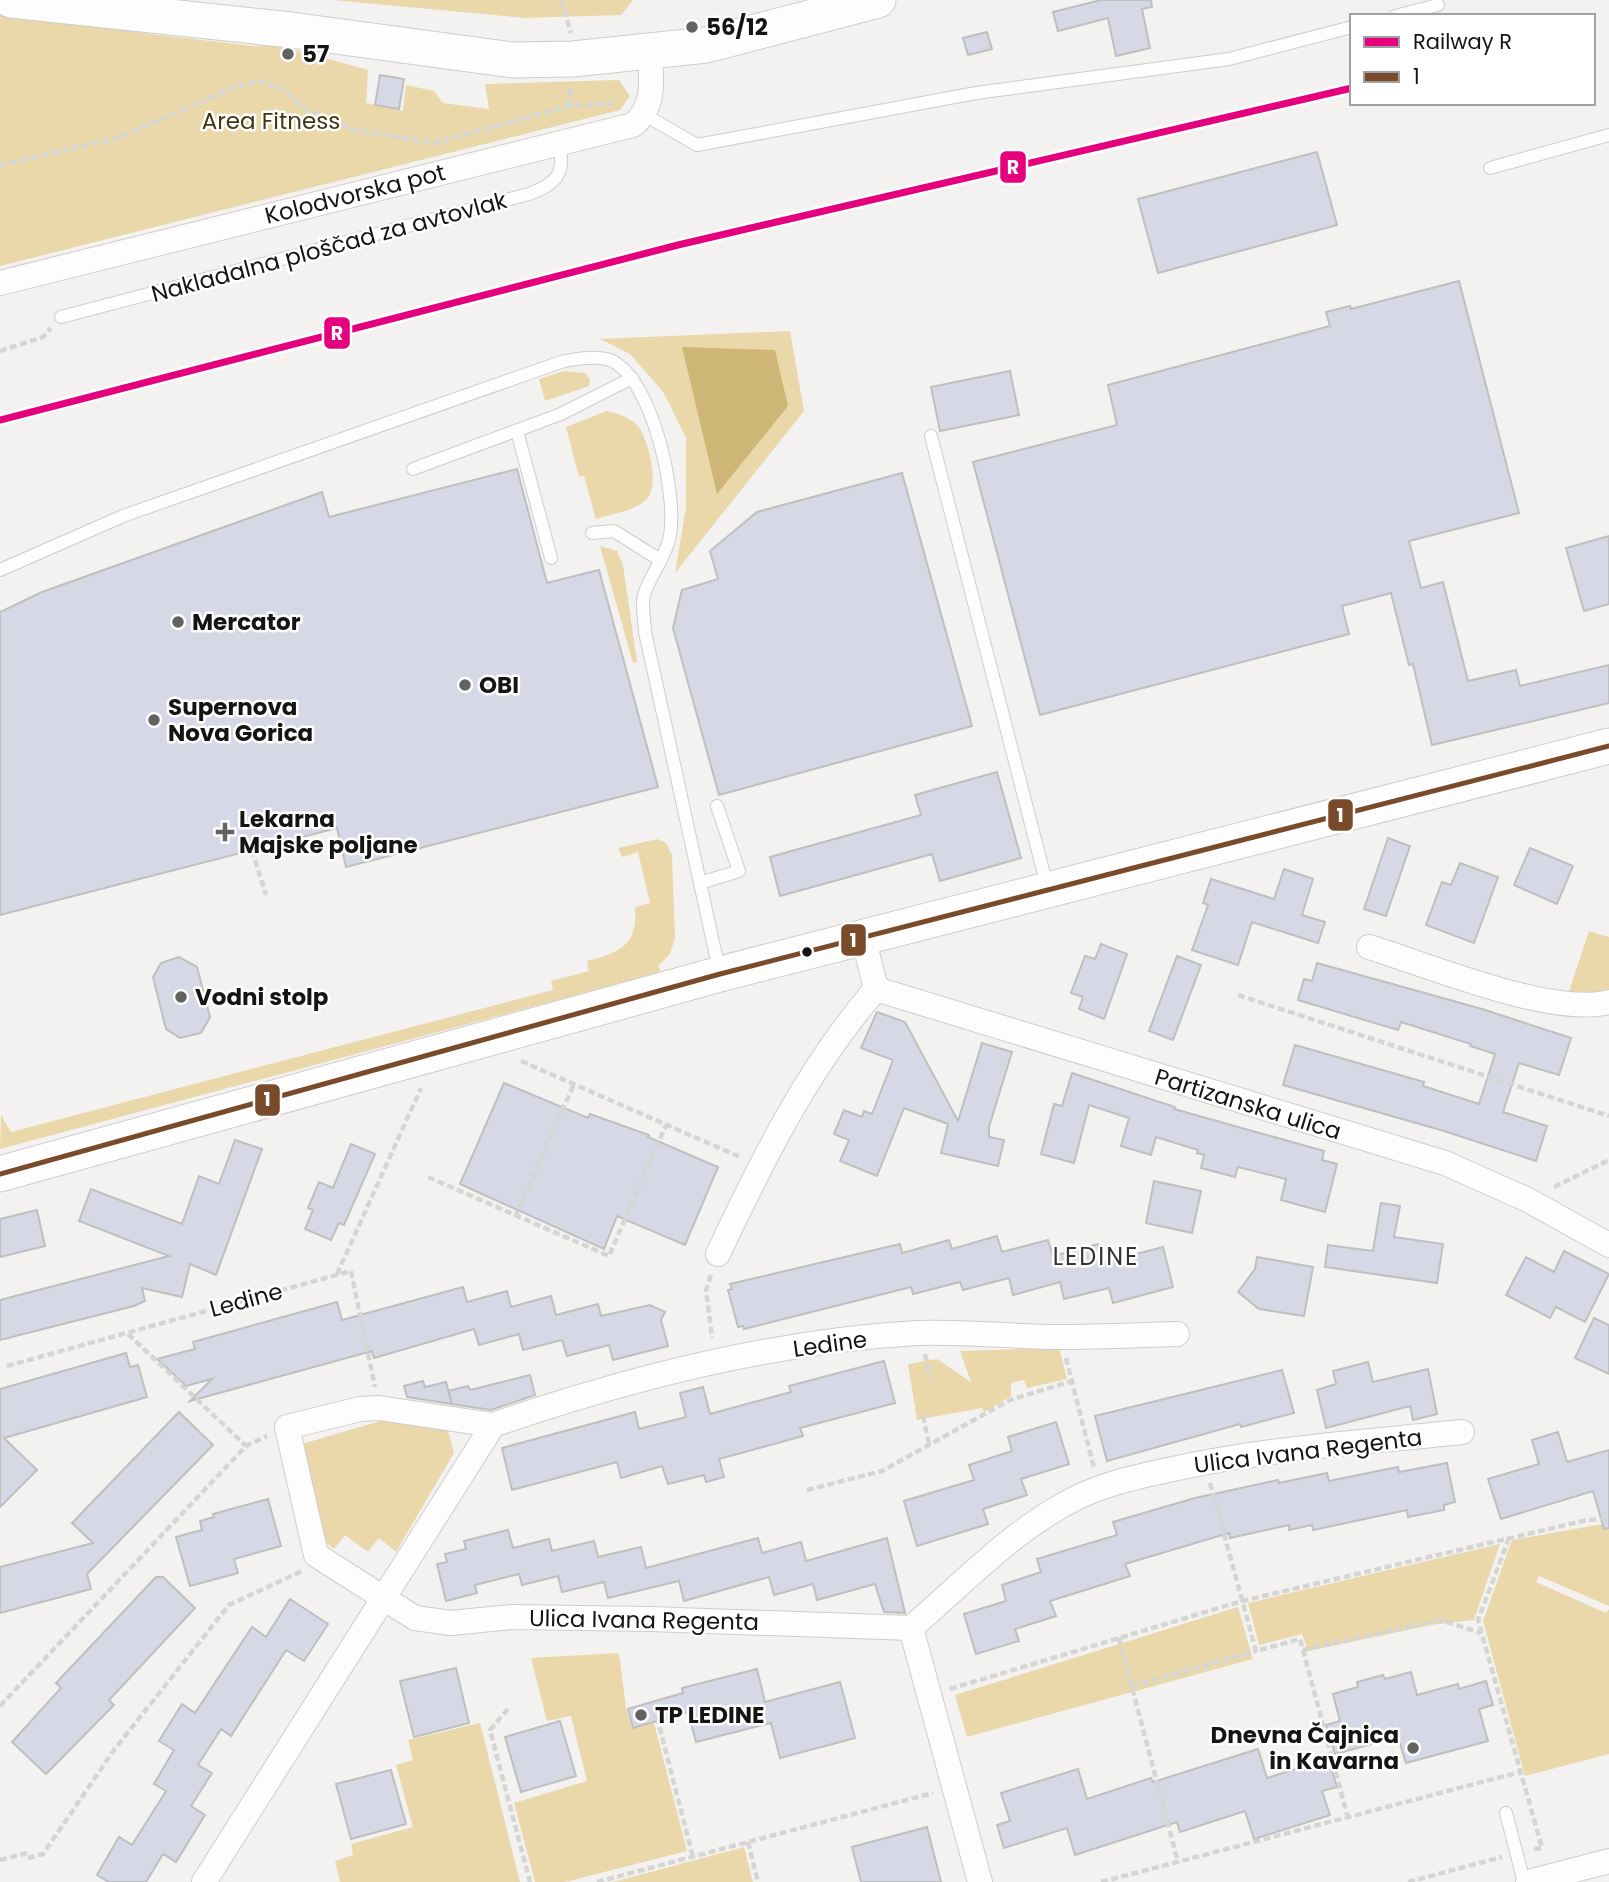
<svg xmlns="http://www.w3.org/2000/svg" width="1609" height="1882" font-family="Poppins,sans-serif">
	<rect width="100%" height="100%" fill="#f3f2f1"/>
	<!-- green -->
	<path fill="#ead8ab" d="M332 0H633L621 15 525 18Z
		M0 12 150 34 254 46 278 45 368 70 366 103 403 111 406 85 434 91 443 103 489 109 485 84 619 80 630 96 620 110 0 266Z
		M790 331 804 411 675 573 686 507V438L664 393 630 354 600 339Z
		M564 371 585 373 590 379 589 386 545 401 539 379Z
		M607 411C619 414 633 418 640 429 649 444 657 478 650 494 643 510 611 514 596 519L584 476 579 477 566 427Z
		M600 546 617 551 623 565 637 662 633 663Z
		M657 839 666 843 672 855 675 938 670 954 658 966 661 972 655 974 0 1149 1 1115 11 1132 553 990 551 981 589 971 587 961C620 953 638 945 635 907L650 903 638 852 622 857 618 848Z
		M1589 931 1609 937V993L1568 994Z
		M1059 1348 1067 1379 1027 1388 1024 1380 1011 1383V1396L984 1412 982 1408 917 1420 908 1364 937 1359 971 1382 960 1351Z
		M394 1417 446 1424 454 1453 396 1552 379 1538 368 1552 345 1535 334 1549 318 1536 302 1444Z
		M1609 1523V1606L1539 1576 1536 1582 1606 1613 1609 1609V1754L1525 1776 1483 1621 1512 1540Z
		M1500 1544 1474 1620 1431 1625 1308 1651 1302 1634 1259 1645 1248 1603Z
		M1238 1607 1253 1659 967 1737 955 1695Z
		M619 1653 626 1708 632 1729 654 1723 687 1851 565 1882H535L514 1803 587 1781 571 1716 547 1721 531 1658Z
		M480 1723 520 1882H340L335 1861 353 1855 351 1844 413 1827 396 1765 413 1760 408 1740Z
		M744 1847 753 1882H613Z"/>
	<!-- water -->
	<path fill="#ceb677" d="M682 347 775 350 788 406 717 494Z"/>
	<!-- building -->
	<path fill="#d6d9e5" stroke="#bfbfbf" stroke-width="2" d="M1101 0H1151L1152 7 1142 9 1150 48 1116 56 1108 18 1058 31 1053 12Z
		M987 32 992 49 968 55 963 38Z
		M380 75 404 79 399 109 375 105Z
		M1317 152 1337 225 1158 273 1138 199Z
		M1459 281 1519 513 1409 541 1421 588 1443 582 1468 681 1516 670 1520 686 1609 665V703L1432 745 1413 664 1409 665 1391 593 1342 606 1349 634 1040 715 973 462 1117 425 1108 385 1330 326 1326 312 1350 306 1351 309Z
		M1010 371 1019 415 940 431 931 387Z
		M517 469 547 583 599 570 658 787 346 867 337 828 0 915V612L42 592 322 492 329 517Z
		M902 473 972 726 719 795 673 628 682 590 718 579 710 551 757 512Z
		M1609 536V604L1584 611 1566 548Z
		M997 772 1021 858 940 881 932 854 780 896 770 857 921 815 915 795Z
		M1388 838 1410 846 1386 916 1364 909Z
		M1530 848 1573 866 1557 904 1514 885Z
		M1460 863 1498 877 1474 943 1426 925 1442 882 1451 885Z
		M1284 869 1313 879 1302 915 1325 922 1318 943 1252 922 1238 965 1192 950 1208 905 1203 903 1211 879 1274 899Z
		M1101 944 1127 954 1104 1019 1079 1009 1083 997 1071 993 1085 956 1095 959Z
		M1177 956 1201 965 1173 1040 1149 1031Z
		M179 957 197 967 210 1017 201 1033 180 1038 166 1029 153 977 161 963Z
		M1317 963 1482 1009 1571 1038 1559 1075 1519 1063 1503 1112 1547 1126 1536 1161 1444 1131 1283 1085 1295 1045 1424 1082 1423 1086 1479 1104 1495 1054 1470 1046 1471 1044 1401 1022 1398 1030 1298 1000 1304 979 1312 981Z
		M877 1012 905 1022 958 1121 982 1043 1012 1052 989 1127V1137L1004 1140 998 1166 941 1153 948 1124 904 1108 877 1176 840 1161 849 1140 834 1134 844 1110 862 1117 864 1111 872 1114 893 1060 861 1048Z
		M1072 1073 1175 1107 1174 1109 1324 1151 1322 1160 1337 1164 1325 1212 1281 1200 1286 1179 1238 1167 1235 1177 1201 1168 1204 1155 1197 1153 1198 1150 1156 1137 1151 1155 1121 1146 1129 1118 1089 1105 1074 1163 1041 1154 1054 1104 1062 1106Z
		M504 1083 588 1118 590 1114 649 1135 648 1137 718 1167 685 1245 617 1216 604 1249 460 1184Z
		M235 1140 262 1149 216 1275 190 1264 182 1297 142 1288 145 1301 134 1306 0 1340V1300L169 1256 79 1221 91 1189 182 1224 199 1176 219 1184Z
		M351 1144 375 1154 344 1225 339 1223 331 1240 305 1229 313 1210 308 1208 319 1182 333 1188Z
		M1154 1181 1201 1191 1192 1233 1146 1223Z
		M1381 1203 1400 1206 1394 1237 1443 1244 1437 1283 1325 1267 1328 1245 1373 1251Z
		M37 1210 45 1246 0 1257V1219Z
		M997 1236 1002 1252 1048 1240 1053 1256 1098 1244 1102 1263 1163 1247 1173 1287 1113 1303 1109 1288 1064 1299 1060 1282 1013 1295 1009 1278 963 1290 960 1282 913 1294 911 1287 744 1329 743 1326 738 1327 728 1290 732 1289 730 1284 900 1244 902 1253 949 1240 952 1249Z
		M1564 1251 1609 1274 1585 1322 1556 1307 1550 1318 1506 1295 1526 1257 1554 1272Z
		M1257 1257 1313 1267 1304 1316 1259 1309 1238 1292 1255 1269Z
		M463 1287 467 1302 507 1291 511 1307 551 1296 556 1315 598 1304 601 1316 650 1305 665 1312 661 1320 668 1346 613 1360 609 1345 567 1356 562 1340 523 1350 519 1334 479 1345 474 1329 374 1358 372 1351 190 1401 212 1379 186 1386 157 1359 195 1349 193 1342 337 1302 342 1320Z
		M1594 1318 1609 1325V1374L1575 1358Z
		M126 1353 130 1367 138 1365 147 1397 4 1438 37 1470 0 1507V1389Z
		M884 1361 895 1403 800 1428 803 1436 719 1459 724 1477 706 1482 704 1475 668 1484 662 1466 621 1478 617 1462 512 1490 502 1448 635 1412 639 1429 686 1417 680 1393 703 1387 710 1414 791 1392 789 1386Z
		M1368 1362 1373 1382 1428 1369 1437 1414 1413 1420 1410 1406 1326 1428 1317 1390 1336 1384 1333 1371Z
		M1282 1370 1294 1413 1241 1427 1240 1424 1107 1461 1095 1416Z
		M530 1375 535 1395 491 1410 452 1404 448 1391 468 1386 470 1390Z
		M423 1381 425 1387 446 1382 452 1404 407 1397 404 1386Z
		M179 1412 213 1445 87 1574 91 1589 0 1613V1567L93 1543 72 1523Z
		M1056 1422 1069 1464 1021 1479 1027 1495 983 1509 988 1524 917 1546 904 1501 974 1480 969 1465 1012 1451 1008 1437Z
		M1558 1432 1567 1462 1609 1450V1528L1604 1529 1593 1491 1501 1519 1488 1479 1539 1464 1532 1440Z
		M1447 1463 1455 1502 1444 1505V1510L1408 1517 1407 1510 1313 1530 1312 1525 1289 1530V1525L1230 1538 1229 1533 1125 1564 1130 1576 1050 1601 1056 1616 1015 1629 1019 1641 976 1654 964 1614 1006 1601 1002 1585 1041 1572 1037 1559 1117 1535 1113 1522 1195 1498 1278 1480 1279 1483 1327 1473 1329 1481 1398 1467 1399 1472Z
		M268 1499 281 1546 234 1559 238 1573 190 1586 176 1537 202 1530 200 1521 214 1517 213 1514Z
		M508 1530 513 1548 549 1539 552 1551 594 1541 598 1557 641 1547 646 1568 758 1538 762 1553 801 1542 806 1561 887 1538 905 1613 884 1612 875 1584 817 1600 813 1584 774 1595 769 1577 684 1601 679 1581 608 1598 604 1582 562 1592 558 1576 522 1585 519 1574 475 1585 477 1593 446 1601 437 1564 447 1562 445 1554 466 1549 464 1541Z
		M156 1577H163L195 1608 109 1700 114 1705 46 1774 12 1742 61 1688 56 1683Z
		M290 1599 328 1624 304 1661 286 1650 231 1736 221 1729 198 1765 212 1773 191 1806 205 1815 176 1862 163 1854 146 1882H109L97 1875 119 1837 132 1845 166 1791 154 1784 174 1750 159 1741 182 1704 195 1713 252 1627 266 1637Z
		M456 1668 469 1723 414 1737 400 1681Z
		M757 1669 765 1702 840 1682 855 1738 780 1758 771 1723 696 1742 688 1712 633 1728 628 1709 683 1693 682 1688Z
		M1411 1672 1417 1695 1458 1684 1459 1689 1486 1681 1493 1705 1479 1709 1488 1741 1406 1763 1398 1737 1335 1754 1326 1725 1340 1721 1333 1694 1358 1687 1357 1682 1383 1675 1385 1679Z
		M560 1721 576 1776 521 1792 505 1737Z
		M1258 1749 1267 1778 1328 1759 1337 1787 1322 1791 1330 1815 1254 1839 1245 1811 1180 1832 1177 1822 1075 1855 1067 1828 1004 1848 997 1825 1010 1821 1001 1793 1078 1769 1087 1799 1151 1778 1153 1782Z
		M391 1770 406 1824 351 1839 336 1784Z
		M927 1827 941 1882H861L852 1847Z"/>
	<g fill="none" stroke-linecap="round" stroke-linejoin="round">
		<defs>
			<path id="lane" d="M1395 16 1438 5
				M645 115 697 145 976 93 1229 59 1352 27
				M1490 168 1609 135
				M61 317 529 194C557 184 566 173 559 143
				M517 431 551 558
				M931 436 1047 886
				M413 469 561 414 632 378
				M592 533 614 531 660 560
				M0 570 123 516 564 361C579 359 602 354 616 363 654 388 677 493 670 536 666 557 650 575 644 595 641 605 645 621 645 632L720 974
				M700 883 739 871 717 806
				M1506 1813 1524 1882"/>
			<path id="street" d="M0 283 633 125C656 106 651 80 650 53
				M863 937 876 989 1445 1163 1528 1200 1609 1245
				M1369 947C1428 965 1552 1017 1609 1002
				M718 1254C762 1161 808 1067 876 989
				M493 1425 379 1408 360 1409 287 1427 316 1555 415 1618 451 1623 511 1617 650 1619 911 1628
				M204 1882 493 1425C629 1378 774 1341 917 1333 965 1331 1013 1337 1060 1337 1099 1337 1138 1335 1177 1334
				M980 1882 911 1628C959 1587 1007 1536 1063 1505 1097 1485 1135 1477 1173 1469 1268 1448 1366 1442 1462 1432
				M1528 1882 1609 1861"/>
			<path id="secondary" d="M11 0 291 30 513 60 573 59 706 45 878 0
				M0 1174 720 974 1609 746"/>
		</defs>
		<!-- lane casing -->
		<use href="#lane" stroke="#cecdcc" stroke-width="14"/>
		<!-- street casing -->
		<use href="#street" stroke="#cecdcc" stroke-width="26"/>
		<!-- secondary casing -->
		<use href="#secondary" stroke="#cecdcc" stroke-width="37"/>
		<!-- path -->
		<path stroke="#d5d5d4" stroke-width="4.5" stroke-dasharray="7 3.5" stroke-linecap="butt" d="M561 0 571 33
			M569 106 571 87
			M0 165 118 138 237 86 260 81 284 90 305 109 354 130 434 143 569 106 616 103
			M0 351 43 337 51 328
			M252 850 266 895
			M1238 995 1609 1116
			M521 1061 740 1157
			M428 1177 609 1256 666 1125
			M1554 1187 1609 1160
			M515 1217 574 1084
			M337 1274 421 1088
			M711 1275 706 1290 712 1338
			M128 1334 246 1446
			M925 1354 930 1377
			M1066 1358 1094 1468
			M7 1366 351 1271 375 1387
			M923 1416 929 1444
			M1210 1483 1256 1651 1300 1639 1348 1818
			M807 1490 882 1471 1010 1400 1072 1381
			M1509 1538 1478 1620 1542 1848 1534 1849
			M1119 1638 1178 1862
			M1303 1650 1440 1620 1481 1633
			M1132 1686 1256 1651
			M950 1689 1242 1601 1587 1520 1609 1519
			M0 1706 246 1446 267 1436
			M508 1709 490 1730 530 1882
			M657 1717 693 1857
			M748 1842 758 1882
			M28 1858 43 1854 114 1750 229 1605 302 1571
			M0 1860 27 1853
			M597 1882 933 1793
			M1101 1882 1520 1772
			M1408 1882 1502 1857"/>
		<!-- lane -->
		<use href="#lane" stroke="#fdfdfd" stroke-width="12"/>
		<!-- street -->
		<use href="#street" stroke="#fdfdfd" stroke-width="24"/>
		<!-- secondary -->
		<use href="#secondary" stroke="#fdfdfd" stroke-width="35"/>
		<defs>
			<path id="bus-1" d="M0 1174 720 974 1609 746"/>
		</defs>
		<!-- bus-1 casing -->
		<use href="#bus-1" stroke="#fff" stroke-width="10"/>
		<!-- bus-1 -->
		<use href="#bus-1" stroke="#7a4b2a" stroke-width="5"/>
		<defs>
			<path id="rail-1" d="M0 420 678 245 1352 88"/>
		</defs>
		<!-- rail-1 casing -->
		<use href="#rail-1" stroke="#fff" stroke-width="12"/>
		<!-- rail-1 -->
		<use href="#rail-1" stroke="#e5007d" stroke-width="7"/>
	</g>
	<!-- markers -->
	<g fill="#636261" stroke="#fff" stroke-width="2.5">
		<circle cx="692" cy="27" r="7"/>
		<circle cx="288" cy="54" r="7"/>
		<circle cx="178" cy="622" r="7"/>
		<circle cx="465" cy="685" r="7"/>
		<circle cx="154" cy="720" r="7"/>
		<path d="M221.5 821.5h7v7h7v7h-7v7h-7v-7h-7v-7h7z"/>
		<circle cx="181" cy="997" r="7"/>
		<circle cx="641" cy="1715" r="7"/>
		<circle cx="1413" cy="1748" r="7"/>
	</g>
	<circle fill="#151413" stroke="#fff" stroke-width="2.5" cx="807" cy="952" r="6"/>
	<g text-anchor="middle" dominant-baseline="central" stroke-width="5" stroke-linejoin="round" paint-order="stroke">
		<!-- poi labels -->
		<g font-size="23" font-weight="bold" fill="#151413" stroke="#fff" text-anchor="start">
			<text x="706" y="27">56/12</text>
			<text x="302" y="54">57</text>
			<text x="192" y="622">Mercator</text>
			<text x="479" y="685">OBI</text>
			<text x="168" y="707">Supernova<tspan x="168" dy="26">Nova Gorica</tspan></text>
			<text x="239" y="819">Lekarna<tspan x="239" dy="26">Majske poljane</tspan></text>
			<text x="195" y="997">Vodni stolp</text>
			<text x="655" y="1715">TP LEDINE</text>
			<text x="1399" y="1735" text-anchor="end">Dnevna Čajnica<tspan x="1399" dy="26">in Kavarna</tspan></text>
		</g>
		<!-- park labels -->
		<g font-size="23" fill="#443710" stroke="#fff">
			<text x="271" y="121">Area Fitness</text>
		</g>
		<!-- street labels -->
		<g font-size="23" fill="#151413" stroke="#fff">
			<text transform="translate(355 194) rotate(-14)">Kolodvorska pot</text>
			<text transform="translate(329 247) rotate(-15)">Nakladalna ploščad za avtovlak</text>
			<text transform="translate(1248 1104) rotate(17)">Partizanska ulica</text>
			<text transform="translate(246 1300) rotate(-15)">Ledine</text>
			<text transform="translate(830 1344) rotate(-8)">Ledine</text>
			<text transform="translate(1308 1451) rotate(-7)">Ulica Ivana Regenta</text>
			<text transform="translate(644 1620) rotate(1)">Ulica Ivana Regenta</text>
		</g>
		<!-- neighbourhood labels -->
		<g font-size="24" letter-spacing="2" fill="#343331" stroke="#fff">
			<text x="1096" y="1256">LEDINE</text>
		</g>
	</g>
	<g stroke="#fff" stroke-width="2.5">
		<rect x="999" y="150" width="28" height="34" rx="7" fill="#e5007d"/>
		<rect x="323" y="316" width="28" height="34" rx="7" fill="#e5007d"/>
		<rect x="1327" y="798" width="27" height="34" rx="7" fill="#7a4b2a"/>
		<rect x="840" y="923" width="27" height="34" rx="7" fill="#7a4b2a"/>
		<rect x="254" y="1083" width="27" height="34" rx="7" fill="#7a4b2a"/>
	</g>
	<g font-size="19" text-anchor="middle" font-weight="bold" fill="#fff">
		<text x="1013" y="174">R</text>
		<text x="337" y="340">R</text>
		<text x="1340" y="822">1</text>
		<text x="853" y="947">1</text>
		<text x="267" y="1106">1</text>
	</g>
	<!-- legend -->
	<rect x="1350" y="14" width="245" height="91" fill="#ffffff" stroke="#a1a1a1" stroke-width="2"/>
	<rect x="1364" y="37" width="35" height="10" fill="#e5007d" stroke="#a1a1a1" stroke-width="2"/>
	<text x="1413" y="49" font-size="21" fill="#151413">Railway R</text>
	<rect x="1364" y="72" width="35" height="10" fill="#7a4b2a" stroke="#a1a1a1" stroke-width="2"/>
	<text x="1413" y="84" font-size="21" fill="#151413">1</text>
</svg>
